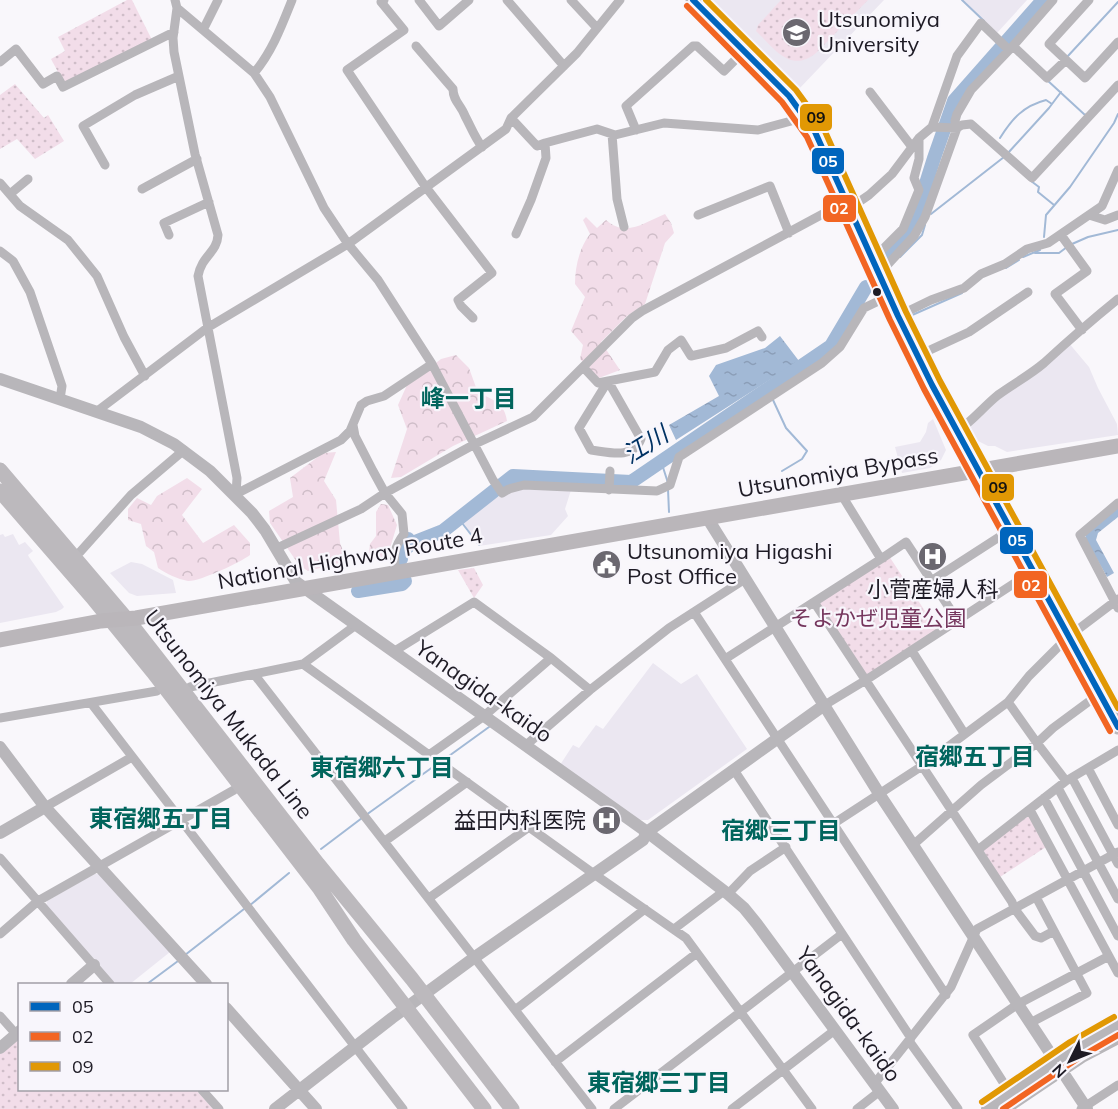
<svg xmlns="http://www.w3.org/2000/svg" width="1118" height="1109" font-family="Mulish,'Noto Sans JP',sans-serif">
	<defs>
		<pattern id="grass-dots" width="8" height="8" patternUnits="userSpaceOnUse" patternTransform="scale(1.5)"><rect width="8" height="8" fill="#f2dde9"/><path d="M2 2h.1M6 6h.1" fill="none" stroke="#cfbdc8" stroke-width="1.8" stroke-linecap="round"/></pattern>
		<pattern id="forest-crowns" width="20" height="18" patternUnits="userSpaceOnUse" patternTransform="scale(1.5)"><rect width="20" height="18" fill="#f2dde9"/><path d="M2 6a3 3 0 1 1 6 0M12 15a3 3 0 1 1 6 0" fill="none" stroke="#cfbdc8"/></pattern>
		<pattern id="water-ripples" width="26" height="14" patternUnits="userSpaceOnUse" patternTransform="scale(1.5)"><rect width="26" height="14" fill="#a2b9d6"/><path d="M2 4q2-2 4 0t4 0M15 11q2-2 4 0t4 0" fill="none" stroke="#8b9eb8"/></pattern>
	</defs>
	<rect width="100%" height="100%" fill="#f9f7fb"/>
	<!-- built -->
	<path fill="#ebe7f1" d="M709 0H884L798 90Z
		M962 0H1027L997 33Z
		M1068 342 1089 367 1098 388 1117 424 1118 435 1007 452 995 446H988L972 438 968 430 982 412Z
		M933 419 946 450 941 460 930 468 902 473 895 447 920 442 926 432 928 423Z
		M524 488 571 490 565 509 568 516 551 535 479 546 463 522 497 497Z
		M3 534 5 537 13 534 19 545 25 542 33 551 28 555 29 557 64 607 62 609 56 612 0 623V535Z
		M131 562 142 564 173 580 176 593 137 596 129 593 110 573Z
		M653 663 681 684 697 674 747 749 648 820H639L560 765 573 745 579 748 596 725 603 729Z
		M94 874H100L170 952 130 984H114L46 906 47 901Z"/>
	<!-- grass -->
	<path fill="url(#grass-dots)" d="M127 0H132L152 40 64 83 51 59 65 51 58 37Z
		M781 0H868L816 53C790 74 774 48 756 31L758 25Z
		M15 84 44 118 48 115 64 141 35 159 17 139 0 149V95Z
		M889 556 938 631 867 677 817 602Z
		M474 568 483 585 474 598 458 570Z
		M1030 815 1046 847 1000 877 984 852V848Z
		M19 1037 20 1090H196L213 1109H0V1054Z"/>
	<!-- forest -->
	<path fill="url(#forest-crowns)" d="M665 214 671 223 674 233 665 243 645 304 627 316 601 342 620 370 599 378 580 359 583 345 571 331 585 297 575 284C575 268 579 248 590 234L583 220 586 217 597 228 606 220C626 238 645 222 665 214Z
		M456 355 469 368 478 393C493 399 505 404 507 421L453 446 401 477 391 478 407 429 398 405 407 385 441 359Z
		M336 452 324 481 336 500 340 543 347 561 308 571 299 565 270 523 269 511 293 497 290 478 323 453Z
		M187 478 202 489 182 515 203 543 234 525 250 543V555C241 562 199 582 188 581 177 579 167 574 158 568L154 552 146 546 141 524 128 520V509L137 498 151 505 157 496Z
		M381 504 388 505 397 525 387 558 368 560 370 544 376 536V512Z"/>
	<!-- water -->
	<path fill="url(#water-ripples)" d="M780 336 799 361 676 440 669 425 719 396 709 376 716 365 765 348Z
		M1118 506V517L1098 533 1096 540 1114 573 1107 577 1085 538 1087 532Z"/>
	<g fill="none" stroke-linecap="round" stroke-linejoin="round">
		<!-- stream -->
		<path stroke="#a2b9d6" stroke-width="2" d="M962 0 984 21
			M1067 57 1118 2
			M1047 80 1085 115 1087 114
			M1000 138C1012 119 1023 106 1046 100L1052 104
			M1008 153 1049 108 1061 92
			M1031 181 1039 187 1038 192 1054 205
			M931 214 1004 157
			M1044 237 1046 215 1070 187 1114 123 1118 114
			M1072 244 1088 237 1118 230
			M1035 253H1059L1067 247
			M900 257 922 235 925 225
			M1023 257 1040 250
			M1006 268 1019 260
			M910 316 962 293
			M773 400 786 428 807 451 802 459 782 471
			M661 461 668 483
			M668 489 669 512
			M459 519 479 545
			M442 761 489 727
			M366 815 437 764
			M321 849 362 818
			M249 906 289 873
			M185 955 244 909
			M147 984 178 961"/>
		<!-- river -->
		<path stroke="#a2b9d6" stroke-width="14" d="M885 255 912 228 934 158 954 101 1043 0
			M408 539 410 544 443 531 513 476 631 482 831 346 866 287
			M401 559 400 555 410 544
			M358 591 402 584 405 581"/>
		<!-- minor -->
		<path stroke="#b8b6ba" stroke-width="9" d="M175 0 177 8 254 73 270 97 324 208 348 244 378 280 432 364 493 480 502 493 509 489 524 485 657 491 670 485 679 457 822 363 840 347 864 308 889 296
			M384 0 381 2 404 30 347 70 425 186 492 273 458 300 461 306 473 318
			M419 0 439 26 469 0
			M507 0 564 66
			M571 0 597 28
			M1089 0 1049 44 1085 78 1118 42
			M177 8 173 38 174 52 195 154 218 235C217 253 202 255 198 276L237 478 236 494
			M203 30 218 0
			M416 46 453 89C453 101 461 105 465 116 471 127 474 136 482 147
			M1013 46 1047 78 1066 60
			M0 62 16 49 43 84 57 76 63 87 174 32
			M254 73C272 52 282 25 292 0
			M870 92 912 147
			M511 118 537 146 545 143
			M932 127 957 128 962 125 971 124 1032 178 1118 85
			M636 130 626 106 693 46H697L724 71 744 51
			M612 134 617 199 624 227
			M105 165 83 126 135 95 179 76
			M0 183 20 206 68 240 97 276 124 337 145 376
			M142 189 197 159
			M10 194 28 179
			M850 208 869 195 892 174 919 138 932 127 957 56 981 23 1009 50
			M698 215 770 186 789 233
			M1089 215 1105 220 1118 215
			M516 234 531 200 546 158 545 143 597 129 615 135 664 123 758 130 806 117
			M169 235 164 223 209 202
			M1061 235 1087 271 1055 294 1082 330
			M0 251 13 261 30 292 62 386 60 399
			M872 260 903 229 919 190 914 178 919 159V138
			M879 274 914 236 925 217 957 128 955 121 957 114 971 90 1013 46 1053 0
			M898 316 931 300 964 288 981 274 1005 264 1027 249 1048 243 1102 206 1118 170
			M917 356 969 332 1028 292
			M583 367 598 383 655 372 668 350 681 340 691 356 726 348 758 331 762 337
			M608 381 641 439C633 460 608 452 591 450L579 428Z
			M96 412 207 328 348 244 506 129 511 118 577 53 620 0
			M353 425 355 436 373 471 385 493 402 514 404 534C394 547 393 556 396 572
			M956 432C972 422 983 407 998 395 1013 384 1030 375 1044 363 1068 341 1092 320 1118 299
			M609 490 610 471
			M236 494 341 440 350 431 361 405 367 401 384 396 432 364
			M1118 503 1080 535 1118 608
			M277 548 361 509 385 493 475 444 533 417 632 318 642 311 847 201
			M80 552 131 495 184 450
			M881 559 906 542 958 621
			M931 581 1010 530
			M814 602 1012 902 1014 908 1035 936 1041 938 1054 931
			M694 612 946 995
			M912 651 964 733
			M393 652 474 602 551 658
			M725 659 881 559 841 494
			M303 664 594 874 686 938 812 1109
			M254 674 592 1109
			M190 687 303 664 356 625
			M1008 702 1037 743 1053 728 1099 694
			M91 703 403 1109
			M823 706 866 680 1033 571
			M0 718 157 691
			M525 746 590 690 669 628 745 579
			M429 755 484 716 551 658 590 690
			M1088 768 1118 825
			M734 770 911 1038
			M1072 778 1118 864
			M1058 788 1118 899
			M1044 798 1118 936
			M45 807 132 757
			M1030 810 1118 973
			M833 824 922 766 1008 702 1029 676 1068 637 1118 599
			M385 841 467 782
			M913 845 981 785 1037 743 1066 781
			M979 849 1066 781 1118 750
			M0 858 110 984
			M728 894 750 871 786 847
			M429 898 529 827
			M674 929 724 891
			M0 934 38 901 234 790
			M515 1010 645 909
			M0 1016 16 1034
			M1030 1023 1087 993 1036 897
			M909 1041 958 1109
			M555 1062 697 953
			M875 1083 951 987 977 929 1118 852
			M202 1090 219 1109
			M1010 1093 973 1035 1018 1004 1109 956
			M614 1109 842 934
			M732 1109 835 1030
			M857 1109 880 1091
			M1081 1109 1118 1085"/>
		<!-- tertiary -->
		<path stroke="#b8b6ba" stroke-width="12" d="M0 379 141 427 174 444 210 471 252 513 265 530 296 582 647 832 728 894 744 908 757 924 893 1109
			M708 519 880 795 1087 1109
			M0 747 45 807 206 984
			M0 833 45 807
			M72 984 94 965
			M226 1008 316 1109
			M0 1048 20 1031
			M275 1109 392 1018 475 957 643 840 647 832 823 706
			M987 1109 1075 1049 1118 1025
			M1005 1109 1082 1057 1118 1038"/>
		<!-- primary -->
		<path stroke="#bcb9bd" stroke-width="15" d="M0 470 131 624 318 864 412 979 512 1109
			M978 471 1118 727
			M0 491 92 597 153 672 320 889 354 940 484 1109"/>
		<!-- trunk -->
		<path stroke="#bab6ba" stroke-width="15" d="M693 0 789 96 815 132 913 347 978 471
			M0 640 101 621 136 618 1118 446"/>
		<defs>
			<path id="bus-1" d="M693 0 789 96 815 132 898 316 932 385 1118 727"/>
			<path id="bus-2" d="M687 6 782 102 807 137 890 320 924 389 1110 731
				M1003 1109 1080 1057 1118 1035"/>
			<path id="bus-3" d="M706 0 796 90 823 127 906 312 940 381 1118 708
				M982 1102 1070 1042 1114 1017"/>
		</defs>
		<!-- bus-1 casing -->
		<use href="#bus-1" stroke="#f8f6fc" stroke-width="10"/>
		<!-- bus-2 casing -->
		<use href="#bus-2" stroke="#f8f6fc" stroke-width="10"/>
		<!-- bus-3 casing -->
		<use href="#bus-3" stroke="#f8f6fc" stroke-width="10"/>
		<!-- bus-1 -->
		<use href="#bus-1" stroke="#0065bd" stroke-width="6"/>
		<!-- bus-2 -->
		<use href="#bus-2" stroke="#f26522" stroke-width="6"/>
		<!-- bus-3 -->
		<use href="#bus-3" stroke="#e19804" stroke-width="6"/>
	</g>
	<!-- icons -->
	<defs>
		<symbol id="university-disc" viewBox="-11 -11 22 22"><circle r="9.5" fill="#6b6870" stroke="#f8f6fc"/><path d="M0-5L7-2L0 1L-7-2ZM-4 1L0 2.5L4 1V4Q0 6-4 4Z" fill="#fff"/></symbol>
		<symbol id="hospital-disc" viewBox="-11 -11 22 22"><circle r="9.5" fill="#6b6870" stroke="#f8f6fc"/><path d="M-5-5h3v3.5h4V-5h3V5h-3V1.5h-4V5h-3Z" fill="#fff"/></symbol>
		<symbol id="civic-disc" viewBox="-11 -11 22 22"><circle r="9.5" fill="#6b6870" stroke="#f8f6fc"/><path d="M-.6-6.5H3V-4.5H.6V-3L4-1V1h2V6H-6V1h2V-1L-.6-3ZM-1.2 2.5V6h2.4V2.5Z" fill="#fff"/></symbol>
	</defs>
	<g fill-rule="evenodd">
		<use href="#university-disc" x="780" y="16" width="33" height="33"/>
		<use href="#hospital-disc" x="916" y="540" width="33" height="33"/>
		<use href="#civic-disc" x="590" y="548" width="33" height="33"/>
		<use href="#hospital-disc" x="590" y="804" width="33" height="33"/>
	</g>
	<!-- markers -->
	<circle fill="#1e1b25" stroke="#f8f6fc" stroke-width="2" cx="877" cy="292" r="5"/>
	<g text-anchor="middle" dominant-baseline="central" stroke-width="4.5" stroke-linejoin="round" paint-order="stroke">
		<!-- poi labels -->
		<g font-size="22" fill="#1e1b25" stroke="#f8f6fc" text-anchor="start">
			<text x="818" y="19">Utsunomiya<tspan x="818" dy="25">University</tspan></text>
			<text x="627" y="551">Utsunomiya Higashi<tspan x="627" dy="25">Post Office</tspan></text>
			<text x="933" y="589" text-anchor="middle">小菅産婦人科</text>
			<text x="586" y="820" text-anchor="end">益田内科医院</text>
		</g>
		<!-- street labels -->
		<g font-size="22" fill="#1e1b25" stroke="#f8f6fc">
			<text transform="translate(838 472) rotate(-10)">Utsunomiya Bypass</text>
			<text transform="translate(350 558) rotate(-10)">National Highway Route 4</text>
			<text transform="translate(484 691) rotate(35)">Yanagida-kaido</text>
			<text transform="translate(229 714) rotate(52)">Utsunomiya Mukada Line</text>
			<text transform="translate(849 1014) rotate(54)">Yanagida-kaido</text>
		</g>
		<!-- park labels -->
		<g font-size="22" fill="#75365d" stroke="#f8f6fc">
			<text x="878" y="618">そよかぜ児童公園</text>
		</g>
		<!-- neighbourhood labels -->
		<g font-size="24" font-weight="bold" fill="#01655d" stroke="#f8f6fc">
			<text x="469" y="398">峰一丁目</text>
			<text x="975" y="756">宿郷五丁目</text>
			<text x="382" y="767">東宿郷六丁目</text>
			<text x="161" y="818">東宿郷五丁目</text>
			<text x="781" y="830">宿郷三丁目</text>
			<text x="659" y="1082">東宿郷三丁目</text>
		</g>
		<!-- water labels -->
		<g font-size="24" font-style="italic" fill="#003263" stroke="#f8f6fc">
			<text transform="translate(645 444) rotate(-32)">江川</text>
		</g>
	</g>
	<g stroke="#f8f6fc" stroke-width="2">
		<rect x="799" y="103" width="34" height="29" rx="6" fill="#e19804"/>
		<rect x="811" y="147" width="34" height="28" rx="6" fill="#0065bd"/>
		<rect x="822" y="194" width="35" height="29" rx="6" fill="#f26522"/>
		<rect x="981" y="473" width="34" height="29" rx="6" fill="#e19804"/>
		<rect x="999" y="526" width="35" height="29" rx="6" fill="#0065bd"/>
		<rect x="1013" y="570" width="35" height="29" rx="6" fill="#f26522"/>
	</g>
	<g font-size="16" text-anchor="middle" font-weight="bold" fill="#fff">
		<text x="828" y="167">05</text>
		<text x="839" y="214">02</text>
		<text x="1017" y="546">05</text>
		<text x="1031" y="591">02</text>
	</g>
	<g font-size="16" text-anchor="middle" font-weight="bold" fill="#111">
		<text x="816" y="123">09</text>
		<text x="998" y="493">09</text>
	</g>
	<!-- legend -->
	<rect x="18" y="983" width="210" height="108" fill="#f8f6fc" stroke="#a19ea6" stroke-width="1.5"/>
	<rect x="30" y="1002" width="30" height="9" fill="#0065bd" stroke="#a19ea6" stroke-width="1.5"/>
	<text x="72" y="1013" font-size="18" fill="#1e1b25">05</text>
	<rect x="30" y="1032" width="30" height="9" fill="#f26522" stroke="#a19ea6" stroke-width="1.5"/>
	<text x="72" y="1043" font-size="18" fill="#1e1b25">02</text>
	<rect x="30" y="1062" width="30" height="9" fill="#e19804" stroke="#a19ea6" stroke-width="1.5"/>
	<text x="72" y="1073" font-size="18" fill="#1e1b25">09</text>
	<!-- north arrow -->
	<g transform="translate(1070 1061) rotate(227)" stroke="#f8f6fc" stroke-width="4.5" paint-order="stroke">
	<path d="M0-4.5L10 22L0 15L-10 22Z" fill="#1e1b25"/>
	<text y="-9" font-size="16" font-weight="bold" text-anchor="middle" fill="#1e1b25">N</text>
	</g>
</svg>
